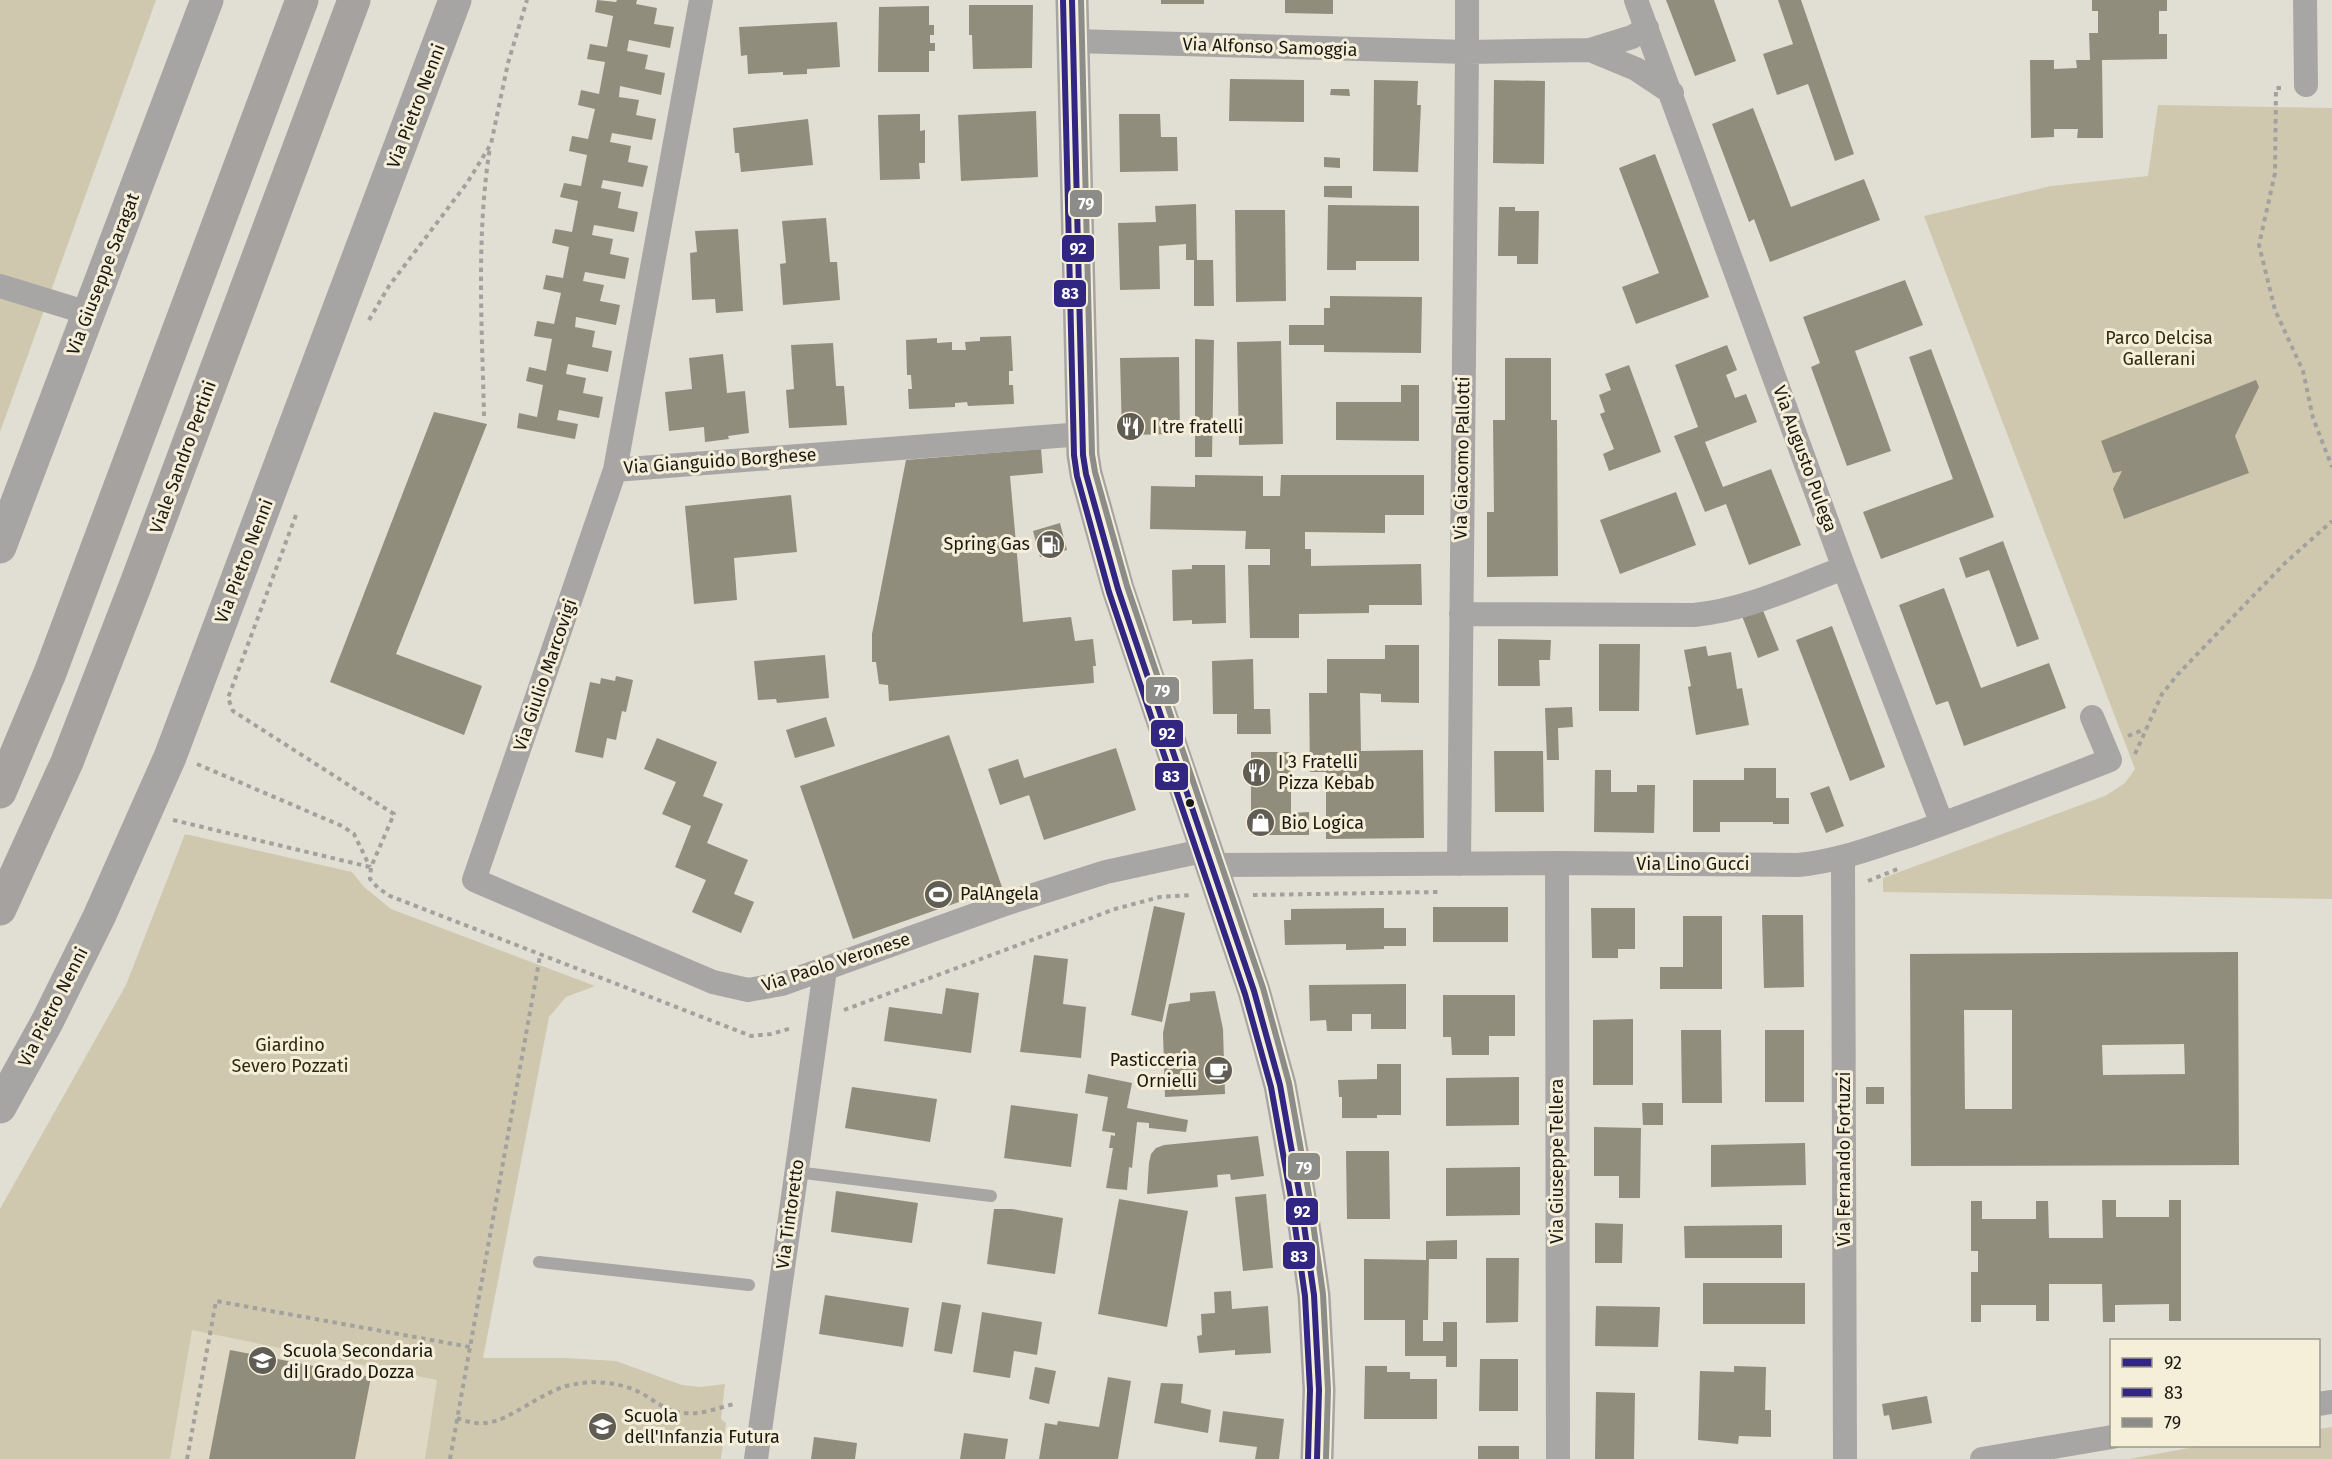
<svg xmlns="http://www.w3.org/2000/svg" width="2332" height="1459" font-family="'Fira Sans',sans-serif">
	<rect width="100%" height="100%" fill="#e1ded3"/>
	<!-- built -->
	<path fill="#ded8c4" d="M93 1292 451 1298 425 1459H0Z"/>
	<!-- green -->
	<path fill="#cfc8af" d="M0 0H156L0 432Z
		M2158 105 2332 108V899L1883 892V878L2105 796 2125 783 2135 769 1924 216 2051 186 2148 176Z
		M185 834 352 872 364 887 391 909 595 986 566 997 549 1017 483 1358H565L616 1361 682 1385 700 1387 725 1384 721 1419 726 1423 721 1459H425L437 1380 192 1330 170 1459H0V1209L126 985Z
		M2332 1427V1459H2129L2200 1446H2318L2319 1429Z"/>
	<!-- building -->
	<path fill="#918d7c" fill-rule="evenodd" d="M597 0 616 2 617 0H637L636 4 657 8 654 24 674 27 670 48 629 40 627 51 648 55 645 69 665 73 661 95 620 86 619 97 639 100 636 115 656 119 652 140 612 133 610 142 631 146 628 162 648 166 643 187 603 180 601 188 621 192 618 208 638 212 634 232 594 225 592 235 613 239 610 254 629 258 625 279 585 272 583 281 604 285 600 301 620 305 616 325 576 317 575 327 595 331 592 347 612 351 608 372 568 364 566 374 586 378 583 393 603 397 599 418 559 410 557 420 578 424 575 439 517 428 519 413 537 417 543 385 526 381 529 367 546 371 552 339 534 336 537 321 554 324 561 293 543 289 546 275 563 278 569 247 552 243 555 229 572 232 578 201 560 197 564 183 581 186 587 155 569 151 572 136 588 139 595 109 578 105 581 90 599 94 605 62 587 59 590 44 607 47 613 16 595 12Z
		M1161 0H1204V4H1161Z
		M1285 0H1333V14L1285 13Z
		M1666 0H1714L1736 61 1695 76Z
		M1778 0H1801L1854 154 1835 161 1808 84 1777 95 1763 54 1793 44Z
		M2092 0H2167V11H2159V34H2167V59L2102 60 2103 138H2077L2078 129H2054V137L2031 138 2030 60H2054V69L2077 68 2076 60H2090L2089 33H2098V11H2092Z
		M969 5H1033L1032 68 973 69 972 35H969Z
		M929 6V25H934V35H930V43H935V51H929V72H878L879 7Z
		M837 22 840 67 807 69V74L783 75V72L748 74 747 55 741 56 739 27Z
		M1230 79 1304 80V122L1229 121Z
		M1374 80 1418 81 1417 105H1421L1418 172 1373 171Z
		M1494 80 1545 81 1544 164 1493 163Z
		M1331 89H1349L1350 96 1330 95Z
		M1753 108 1791 207 1864 179 1880 220 1770 262 1754 219 1749 222 1712 124Z
		M1036 111 1038 177 961 181 958 115Z
		M920 114V131L925 130V163H919L920 179 880 180 878 115Z
		M1119 114H1160L1161 137H1177L1178 171 1120 172Z
		M808 119 813 165 741 172 739 153H735L733 128Z
		M1655 154 1709 297 1636 324 1622 287 1659 273 1619 168Z
		M1324 157 1340 158V168L1324 167Z
		M1324 186H1352V198L1324 197Z
		M1196 204 1197 260H1213L1214 306H1194V260H1186V244L1159 246 1160 289 1120 290 1118 223 1156 222 1155 206Z
		M1328 205 1419 206V261H1356V270H1327Z
		M1499 207H1515V211H1539L1538 264H1517V256H1498Z
		M1235 210H1285L1286 301 1236 302Z
		M826 218 830 262H837L840 300 783 305 780 264 786 263 782 221Z
		M738 229 743 311 716 313 715 299 692 300 690 253 697 252 695 231Z
		M1905 280 1923 325 1855 351 1891 451 1847 466 1811 367 1820 363 1803 317Z
		M1330 296 1422 297 1421 353 1324 352V345H1289V325H1324V308H1330Z
		M1011 336 1013 371H1009V385H1013L1014 404 968 406 967 402 955 403V407L909 409 908 389H912L911 375H907L906 340 937 338V343L952 342V350H966L965 342 980 341V337Z
		M1195 339 1214 340 1212 457H1195Z
		M1281 341 1283 444 1239 445 1237 342Z
		M833 343 836 386H844L847 425 789 428 786 390 794 389 791 345Z
		M1727 345 1737 370 1726 375 1735 398 1746 394 1757 422 1705 442 1723 487 1771 469 1801 545 1749 565 1726 504 1705 512 1674 436 1698 427 1675 365Z
		M1931 349 1994 517 1881 559 1863 512 1953 479 1909 357Z
		M723 354 727 393 745 391 749 433 728 436 729 439 705 442 704 427 669 431 665 392 692 389 689 358Z
		M1179 357 1180 434 1122 435 1120 358Z
		M1505 358H1551V420H1557L1558 576 1487 577V512H1494L1493 420H1505Z
		M1629 365 1661 452 1609 471 1603 454 1614 449 1600 414 1605 412 1599 395 1611 390 1605 374Z
		M2256 380 2259 387 2235 436 2249 473 2124 519 2113 489 2122 471 2113 473 2101 441Z
		M1401 385H1419V441L1336 440V402H1401Z
		M434 412 487 424 396 654 482 686 464 735 330 682Z
		M1041 449 1043 473 1010 476 1023 622 1071 617 1075 641 1093 639 1096 666H1093L1094 683 889 701 888 685 879 684 876 662H872V634L906 460Z
		M1195 475 1263 476V496H1280L1281 475H1424V515H1385V533L1305 532V549H1311V566L1421 564 1422 605H1369V613L1299 614V638H1250L1248 565H1270V549H1245L1246 531 1150 529 1151 486 1195 487Z
		M1676 492 1696 545 1620 574 1600 520Z
		M791 495 797 552 734 558 737 600 694 604 685 506Z
		M1060 523 1067 550 1040 557 1033 531Z
		M2003 541 2039 639 2017 647 1989 570 1966 578 1959 558Z
		M1192 565H1225L1226 623 1192 624V620L1173 621 1172 570 1192 569Z
		M1944 588 1981 688 2049 663 2066 708 1964 746 1948 701 1936 705 1899 605Z
		M1762 608 1779 650 1758 658 1742 616Z
		M1832 626 1885 767 1850 781 1796 640Z
		M1498 639 1551 640 1550 660H1539L1540 686H1498Z
		M1599 644H1640L1639 711H1599Z
		M1385 645H1419V703L1381 702V694L1360 693 1361 751 1423 750 1424 838 1326 839V772H1310L1309 693H1327V659H1385Z
		M1706 646 1708 656 1731 652 1737 689 1742 688 1749 725 1696 735 1688 687 1691 686 1684 650Z
		M825 655 829 698 777 703 776 699 758 700 754 661Z
		M1253 659 1254 709H1270L1271 734H1237V714H1213L1212 661Z
		M616 676 633 680 626 712 622 711 616 740 607 738 603 758 575 752 590 682 600 684 601 678 615 681Z
		M1572 707 1573 727 1558 728 1559 760H1547L1545 708Z
		M826 717 835 746 795 758 786 730Z
		M949 735 1002 887 853 939 800 786Z
		M657 738 717 762 703 796 723 804 707 843 748 860 734 894 754 902 741 933 692 912 706 880 675 867 691 826 662 814 676 782 644 769Z
		M1116 748 1136 810 1044 840 1029 795 1000 805 988 769 1018 759 1024 778Z
		M1494 751H1543L1544 812H1495Z
		M1251 752H1291V813L1309 812V835H1251Z
		M1744 768H1776V798H1789V824H1773V822H1720V832H1693V780H1744Z
		M1595 770H1611V792H1637V785H1655L1654 833 1594 832Z
		M1829 786 1844 826 1826 833 1810 793Z
		M1154 906 1185 913 1162 1022 1131 1015Z
		M1433 907H1508V942H1433Z
		M1384 908V928H1406V946H1384V949L1346 950V944L1285 945 1284 920H1291V909Z
		M1591 908H1635V949H1618V958H1592Z
		M1762 915H1803L1804 987 1764 988Z
		M1683 916H1722V989H1660V967H1683Z
		M2238 952 2239 1165 1911 1166 1910 954ZM1964 1010H2012V1109H1965ZM2184 1044 2185 1074 2103 1075 2102 1045Z
		M1034 955 1068 959 1063 1004 1086 1007 1081 1058 1020 1052Z
		M1406 984V1029H1371V1014H1352V1031H1327L1326 1020 1310 1021 1309 985Z
		M946 988 979 993 971 1053 884 1041 889 1007 942 1014Z
		M1215 991 1223 1029 1225 1094 1165 1097 1163 1033 1169 1004 1190 1001V993Z
		M1443 995H1515V1036H1489V1055H1452L1451 1037H1443Z
		M1633 1019V1085H1593V1020Z
		M1681 1030H1721L1722 1103H1682Z
		M1765 1030H1804V1102H1765Z
		M1377 1064H1401V1115H1377V1118H1342V1097H1339L1338 1080 1377 1079Z
		M1088 1074 1132 1083 1127 1108 1188 1120 1186 1132 1149 1128V1123L1137 1122 1132 1168 1129 1167 1127 1190 1106 1188 1113 1148H1109L1111 1135 1115 1136V1133L1102 1131 1108 1097 1085 1093Z
		M1519 1077V1125L1446 1126V1078Z
		M852 1087 937 1099 930 1142 845 1128Z
		M1866 1087H1884V1104H1866Z
		M1642 1103H1663V1125H1643Z
		M1011 1105 1078 1114 1071 1167 1004 1158Z
		M1594 1127 1641 1128 1640 1198H1619V1176H1594Z
		M1258 1136 1264 1176 1231 1180 1230 1174 1217 1175 1218 1187 1147 1194 1149 1163 1151 1154 1156 1148 1164 1145Z
		M1805 1143 1806 1185 1711 1187V1145Z
		M1346 1151H1389L1390 1219H1347Z
		M1520 1167V1215L1446 1216V1168Z
		M836 1191 918 1203 912 1243 831 1232Z
		M1266 1194 1273 1268 1243 1271 1235 1197Z
		M1119 1199 1188 1211 1167 1327 1098 1314Z
		M2102 1200H2116V1217H2169V1200H2181V1321H2169V1304L2115 1305V1322H2103L2102 1284H2049V1321H2036V1305H1981V1322H1971V1272H1978V1251H1971V1201H1982V1219H2036V1201H2048L2049 1238H2103Z
		M994 1209H1012L1063 1218 1055 1274 987 1264Z
		M1595 1223 1623 1224 1622 1263H1595Z
		M1782 1225V1258H1685L1684 1226Z
		M1457 1240V1259H1429L1428 1320H1423V1341H1443V1322H1457V1367H1446V1356H1405V1320H1364V1259L1426 1260V1241Z
		M1486 1258H1519L1518 1322 1486 1323Z
		M1703 1283H1805V1324H1703Z
		M1231 1291 1232 1309 1268 1306 1271 1353 1235 1355V1350L1199 1353 1197 1336 1202 1335 1201 1314 1215 1313 1214 1292Z
		M825 1295 909 1308 903 1347 819 1334Z
		M942 1302 961 1305 952 1354 934 1351Z
		M1596 1306 1660 1307 1658 1347 1595 1346Z
		M982 1312 1042 1322 1037 1355 1014 1351 1010 1378 973 1372Z
		M230 1350 371 1377 355 1459H209Z
		M1480 1359H1518V1411H1479Z
		M1365 1366H1387V1372H1410V1379H1437V1419H1364Z
		M1734 1366 1766 1367 1765 1410H1771V1437L1739 1436 1738 1444 1698 1440 1700 1371 1734 1372Z
		M1035 1367 1056 1371 1049 1404 1029 1399Z
		M1108 1377 1131 1381 1118 1459H1039L1045 1423 1057 1425 1058 1421 1099 1427Z
		M1161 1383 1183 1384 1181 1403 1211 1410 1208 1433 1154 1423Z
		M1596 1392 1635 1393 1634 1459H1595Z
		M1927 1396 1932 1423 1892 1430 1889 1415 1884 1416 1882 1404Z
		M1223 1411 1284 1419 1279 1459H1255L1257 1447 1219 1442Z
		M964 1433 1008 1439 1005 1459H960Z
		M814 1437 857 1443 855 1459H811Z
		M1478 1446H1519V1459H1478Z"/>
	<g fill="none" stroke-linecap="round" stroke-linejoin="round">
		<!-- path -->
		<path stroke="#a3a19e" stroke-width="4" stroke-dasharray="4.5 4.5" stroke-linecap="butt" d="M2281 88H2276L2275 173 2259 245 2275 310 2303 371 2313 418 2332 467
			M369 320 389 286 467 183 491 144 508 63 527 0
			M484 416C482 326 476 236 490 147
			M296 515 228 698 233 711 394 814 371 867 370 879 378 888 390 896 751 1036 771 1034 792 1028
			M2128 736 2145 729
			M2135 754 2162 694 2178 674 2283 565 2332 521
			M197 764 342 826 354 834 370 867
			M173 820 370 867
			M1868 881 1900 868
			M1253 895 1438 892
			M844 1010 1115 909 1160 897 1192 895
			M457 1418C465 1421 474 1424 484 1423 511 1422 544 1388 576 1384 598 1380 623 1383 643 1394 656 1402 668 1412 684 1413 701 1415 718 1408 734 1404
			M187 1459 216 1301 470 1347
			M450 1459 540 956"/>
		<!-- lane -->
		<path stroke="#a8a6a5" stroke-width="12" d="M796 1172 991 1196
			M539 1262 749 1285"/>
		<!-- street -->
		<path stroke="#a8a6a5" stroke-width="24" d="M701 0 615 470 474 880 713 982 748 990 782 984 1008 903 1106 872 1207 850
			M1467 0V52L1590 50 1636 69 1672 93
			M1636 0 1844 568 1942 824
			M2305 0 2306 85
			M1073 41 1467 52 1459 864
			M1590 50 1632 37 1647 28
			M0 286 88 313
			M615 470 1083 434
			M1461 614 1694 615C1747 610 1795 586 1844 568
			M1843 858 1845 1459
			M1557 863 1558 1459
			M1212 865 1557 863 1798 865C1840 861 1877 846 1917 833 1982 810 2046 785 2110 760L2092 717
			M2318 1404 2332 1402
			M756 1459 825 970
			M1982 1459 2112 1437"/>
		<!-- secondary -->
		<path stroke="#a7a5a3" stroke-width="33" d="M1072 0 1083 455 1086 474 1118 589 1254 991 1280 1085 1300 1197 1314 1295 1319 1390 1317 1459
			M0 547 207 0
			M0 1107 47 1022 99 917 170 757 455 0"/>
		<!-- highway -->
		<path stroke="#a6a2a0" stroke-width="33" d="M0 792 50 673 302 0
			M0 909 67 762 137 581 354 0"/>
		<defs>
			<path id="bus-1" d="M1072 0 1083 455 1086 474 1118 589 1254 991 1280 1085 1300 1197 1314 1295 1319 1390 1317 1459"/>
			<path id="bus-2" d="M1063 0 1074 455 1077 476 1109 592 1245 994 1271 1087 1291 1198 1305 1296 1310 1390 1308 1459"/>
			<path id="bus-3" d="M1081 0 1092 454 1095 472 1127 586 1263 988 1289 1083 1309 1195 1323 1294 1328 1390 1326 1459"/>
		</defs>
		<!-- bus-1 casing -->
		<use href="#bus-1" stroke="#f5efda" stroke-width="10"/>
		<!-- bus-2 casing -->
		<use href="#bus-2" stroke="#f5efda" stroke-width="10"/>
		<!-- bus-3 casing -->
		<use href="#bus-3" stroke="#f5efda" stroke-width="10"/>
		<!-- bus-1 -->
		<use href="#bus-1" stroke="#312783" stroke-width="6"/>
		<!-- bus-2 -->
		<use href="#bus-2" stroke="#312783" stroke-width="6"/>
		<!-- bus-3 -->
		<use href="#bus-3" stroke="#8c8c88" stroke-width="6"/>
	</g>
	<!-- icons -->
	<defs>
		<symbol id="restaurant-disc" viewBox="-11 -11 22 22"><circle r="9.5" fill="#605d55" stroke="#f5efda"/><path d="M-5-6h1v4h1v-4h1v4h1v-4h1v5L-1.5 .5V6h-2V.5L-5-1ZM5-6V6H3V1.5H1.5Q1.5-4 5-6Z" fill="#fff"/></symbol>
		<symbol id="fuel-disc" viewBox="-11 -11 22 22"><circle r="9.5" fill="#605d55" stroke="#f5efda"/><path d="M-5.5-6h7V0h2V4h1.3V-2.5L3-4.5l.8-.8L6-3V5H2.5V1h-1V6h-7ZM-4.2-4.7v3.2H.2V-4.7Z" fill="#fff"/></symbol>
		<symbol id="shop-disc" viewBox="-11 -11 22 22"><circle r="9.5" fill="#605d55" stroke="#f5efda"/><path d="M-5-2.5h2.3a2.7 3.5 0 0 1 5.4 0H5L5.5 6h-11ZM-1.5-2.5h3a1.5 2.3 0 0 0-3 0Z" fill="#fff"/></symbol>
		<symbol id="stadium-disc" viewBox="-11 -11 22 22"><circle r="9.5" fill="#605d55" stroke="#f5efda"/><path d="M0-5a6.5 5 0 1 0 0 10a6.5 5 0 1 0 0-10ZM-3.5-1.8h7v3.6h-7Z" fill="#fff"/></symbol>
		<symbol id="cafe-disc" viewBox="-11 -11 22 22"><circle r="9.5" fill="#605d55" stroke="#f5efda"/><path d="M-5.5-4.5H6V0H3Q3 3.5 0 3.5H-2.5Q-5.5 3.5-5.5 0ZM3-3.2v2h1.7v-2ZM-6 4.5H4V6H-6Z" fill="#fff"/></symbol>
		<symbol id="school-disc" viewBox="-11 -11 22 22"><circle r="9.5" fill="#605d55" stroke="#f5efda"/><path d="M0-5L7-2L0 1L-7-2ZM-4 1L0 2.5L4 1V4Q0 6-4 4Z" fill="#fff"/></symbol>
	</defs>
	<g fill-rule="evenodd">
		<use href="#restaurant-disc" x="1114" y="410" width="33" height="33"/>
		<use href="#fuel-disc" x="1034" y="528" width="33" height="33"/>
		<use href="#restaurant-disc" x="1240" y="756" width="33" height="33"/>
		<use href="#shop-disc" x="1244" y="806" width="33" height="33"/>
		<use href="#stadium-disc" x="922" y="878" width="33" height="33"/>
		<use href="#cafe-disc" x="1202" y="1054" width="33" height="33"/>
		<use href="#school-disc" x="246" y="1344" width="33" height="33"/>
		<use href="#school-disc" x="586" y="1410" width="33" height="33"/>
	</g>
	<!-- markers -->
	<circle fill="#1a1811" stroke="#f5efda" stroke-width="2" cx="1190" cy="803" r="5"/>
	<g text-anchor="middle" dominant-baseline="central" stroke-width="6" stroke-linejoin="round" paint-order="stroke">
		<!-- street labels -->
		<g font-size="18" fill="#1a1811" stroke="#f5efda">
			<text transform="translate(1270 47) rotate(2)">Via Alfonso Samoggia</text>
			<text transform="translate(416 106) rotate(-69)">Via Pietro Nenni</text>
			<text transform="translate(103 274) rotate(-69)">Via Giuseppe Saragat</text>
			<text transform="translate(183 457) rotate(-70)">Viale Sandro Pertini</text>
			<text transform="translate(1462 458) rotate(-89)">Via Giacomo Pallotti</text>
			<text transform="translate(1805 459) rotate(70)">Via Augusto Pulega</text>
			<text transform="translate(720 461) rotate(-4)">Via Gianguido Borghese</text>
			<text transform="translate(244 561) rotate(-69)">Via Pietro Nenni</text>
			<text transform="translate(545 675) rotate(-71)">Via Giulio Marcovigi</text>
			<text x="1693" y="864">Via Lino Gucci</text>
			<text transform="translate(836 962) rotate(-18)">Via Paolo Veronese</text>
			<text transform="translate(53 1007) rotate(-63)">Via Pietro Nenni</text>
			<text transform="translate(1844 1159) rotate(-90)">Via Fernando Fortuzzi</text>
			<text transform="translate(1557 1161) rotate(-90)">Via Giuseppe Tellera</text>
			<text transform="translate(790 1214) rotate(-82)">Via Tintoretto</text>
		</g>
		<!-- park labels -->
		<g font-size="18" fill="#322a0e" stroke="#f5efda">
			<text x="2159" y="338">Parco Delcisa<tspan x="2159" dy="21">Gallerani</tspan></text>
			<text x="290" y="1045">Giardino<tspan x="290" dy="21">Severo Pozzati</tspan></text>
		</g>
		<!-- poi labels -->
		<g font-size="18" fill="#1a1811" stroke="#f5efda" text-anchor="start">
			<text x="1152" y="427">I tre fratelli</text>
			<text x="1030" y="544" text-anchor="end">Spring Gas</text>
			<text x="1278" y="762">I 3 Fratelli<tspan x="1278" dy="21">Pizza Kebab</tspan></text>
			<text x="1281" y="823">Bio Logica</text>
			<text x="960" y="894">PalAngela</text>
			<text x="1197" y="1060" text-anchor="end">Pasticceria<tspan x="1197" dy="21">Ornielli</tspan></text>
			<text x="283" y="1351">Scuola Secondaria<tspan x="283" dy="21">di I Grado Dozza</tspan></text>
			<text x="624" y="1416">Scuola<tspan x="624" dy="21">dell'Infanzia Futura</tspan></text>
		</g>
	</g>
	<g stroke="#f5efda" stroke-width="2">
		<rect x="1069" y="189" width="34" height="29" rx="6" fill="#8c8c88"/>
		<rect x="1061" y="234" width="34" height="29" rx="6" fill="#312783"/>
		<rect x="1053" y="279" width="34" height="29" rx="6" fill="#312783"/>
		<rect x="1145" y="676" width="35" height="29" rx="6" fill="#8c8c88"/>
		<rect x="1150" y="719" width="34" height="29" rx="6" fill="#312783"/>
		<rect x="1154" y="762" width="35" height="29" rx="6" fill="#312783"/>
		<rect x="1287" y="1152" width="34" height="29" rx="6" fill="#8c8c88"/>
		<rect x="1285" y="1197" width="34" height="29" rx="6" fill="#312783"/>
		<rect x="1282" y="1241" width="34" height="29" rx="6" fill="#312783"/>
	</g>
	<g font-size="16" text-anchor="middle" font-weight="bold" fill="#fff">
		<text x="1086" y="209">79</text>
		<text x="1078" y="254">92</text>
		<text x="1070" y="299">83</text>
		<text x="1162" y="696">79</text>
		<text x="1167" y="739">92</text>
		<text x="1171" y="782">83</text>
		<text x="1304" y="1173">79</text>
		<text x="1302" y="1217">92</text>
		<text x="1299" y="1262">83</text>
	</g>
	<!-- legend -->
	<rect x="2110" y="1339" width="210" height="108" fill="#f5efda" stroke="#9d998a" stroke-width="1.5"/>
	<rect x="2122" y="1358" width="30" height="9" fill="#312783" stroke="#9d998a" stroke-width="1.5"/>
	<text x="2164" y="1369" font-size="18" fill="#1a1811">92</text>
	<rect x="2122" y="1388" width="30" height="9" fill="#312783" stroke="#9d998a" stroke-width="1.5"/>
	<text x="2164" y="1399" font-size="18" fill="#1a1811">83</text>
	<rect x="2122" y="1418" width="30" height="9" fill="#8c8c88" stroke="#9d998a" stroke-width="1.5"/>
	<text x="2164" y="1429" font-size="18" fill="#1a1811">79</text>
</svg>
